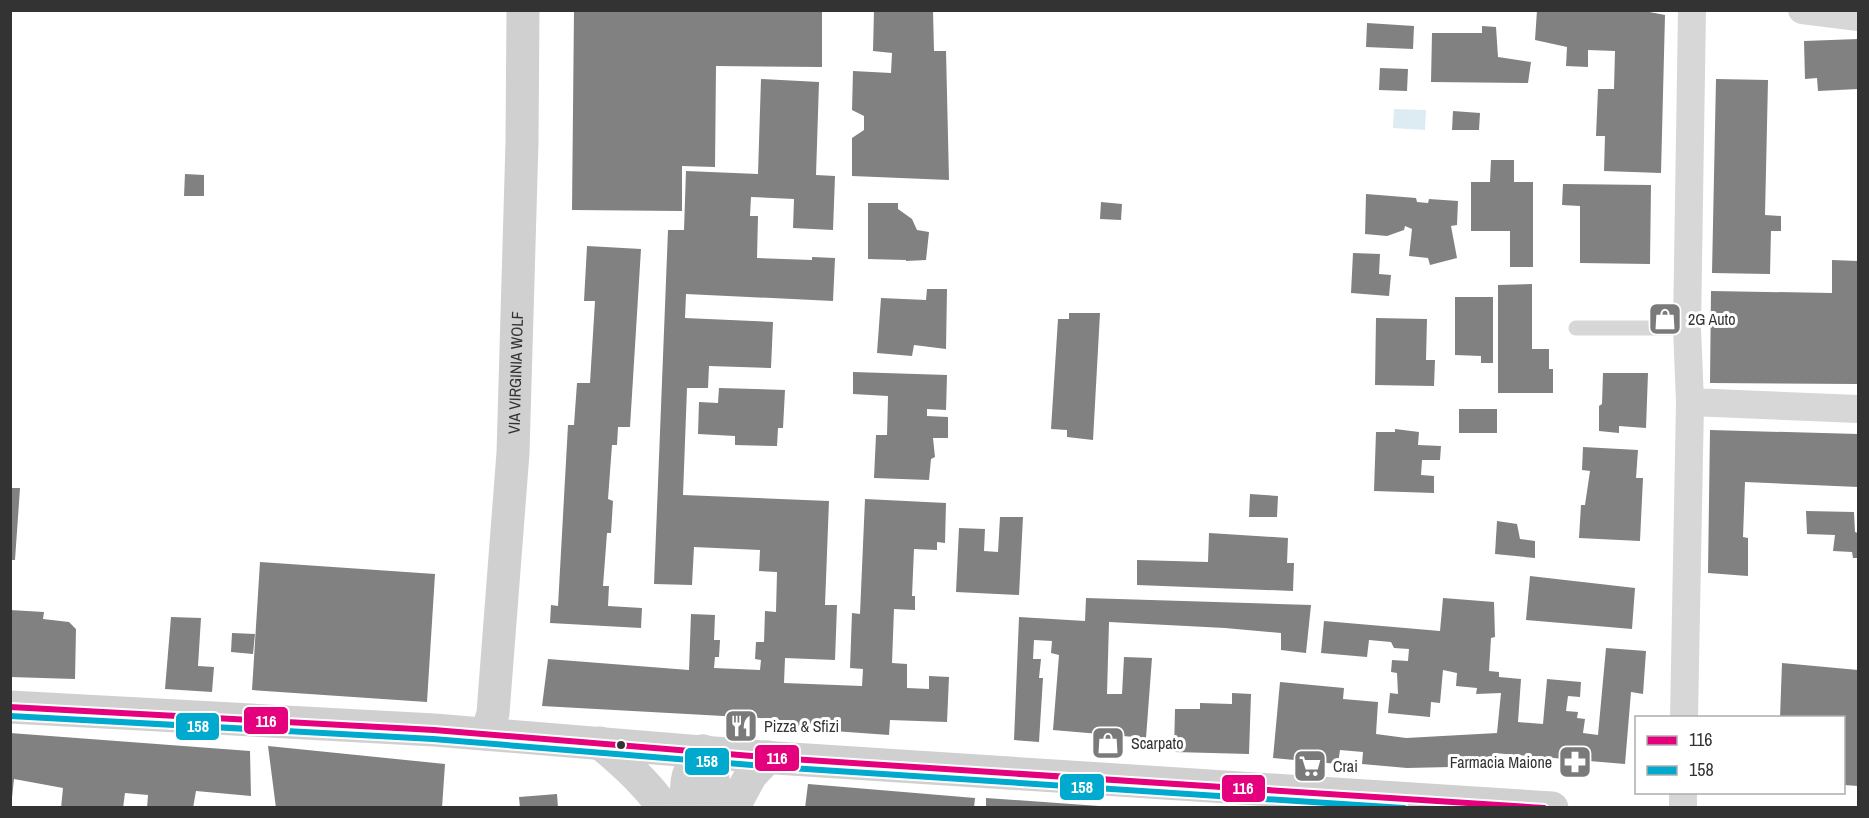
<svg xmlns="http://www.w3.org/2000/svg" width="1869" height="818" font-family="'Archivo Narrow',sans-serif">
	<rect width="100%" height="100%" fill="#fff"/>
	<!-- water -->
	<path fill="#ddebf3" d="M1394 109 1426 110 1425 130 1393 128Z"/>
	<!-- building -->
	<path fill="#818181" d="M574 10H822V67L716 66 715 167 682 166V211L572 210Z
		M874 10H933L934 51H946L949 180 852 176V138L864 130V116L852 110 853 71 891 73 892 53 873 51Z
		M1537 10H1639L1665 15 1661 173 1604 171 1605 136H1596L1598 89H1614L1615 51 1588 50V67L1566 66 1567 47 1535 40Z
		M1367 23 1414 26 1413 49 1366 47Z
		M1482 26 1496 27 1498 57 1531 62 1528 83 1431 82 1432 33H1482Z
		M1858 39V89L1818 91 1817 78 1805 79 1804 41Z
		M1380 68 1408 69 1407 91 1379 90Z
		M761 79 819 82 816 175 835 176 833 230 793 228 794 199 751 197 750 216H758L757 258 812 260V257L835 258 833 301 686 294 685 318 773 322 771 368 709 366 708 388H687L683 495 829 501 825 605H837L835 660 785 658 784 683 862 686 863 669 850 668 852 613 860 614 865 499 946 503 945 543 937 542V550L914 549 912 596H915V610L894 609 892 663 907 664V688L929 689V676L949 677 947 722 890 720 889 735 778 727 779 719 542 706 548 659 689 670 691 614 715 615 714 640H720L719 657H715L714 668 760 670 761 660 755 659 756 642H764L765 611 776 612 777 572 759 571 760 550 694 547 692 585 654 584 668 230H684L686 171 758 174Z
		M1716 79 1768 80 1765 215 1781 216V231H1771L1770 274 1712 273Z
		M1453 111 1480 113 1479 130H1452Z
		M1491 160H1514V182H1533V267H1510V231H1471V182H1490Z
		M185 174 204 175V196H184Z
		M1563 184 1651 185 1650 264 1580 263V206L1562 205Z
		M1366 194 1416 198 1417 202 1428 203 1429 199 1458 201 1457 225 1451 226 1457 258 1430 265 1428 258 1409 256 1412 229 1405 226 1404 230 1387 236 1365 234Z
		M1101 202 1122 204 1121 220 1100 219Z
		M868 203H898V209L912 219 917 230 929 232 926 260 906 261V260L868 259Z
		M587 246 641 249 630 427H618L617 445H612L608 499 613 501 611 533H607L603 586H609L608 606 642 608 641 628 550 623 551 605 558 606 568 425H574L577 383H590L595 301H584Z
		M1353 253 1380 254 1379 274 1391 275 1389 296 1351 293Z
		M1832 260 1858 261V384L1710 383 1711 291 1832 293Z
		M1532 284V349H1549V369H1553V393H1498V285Z
		M927 289H947L946 349 914 345 912 356 877 353 881 298 926 300Z
		M1455 297H1493V363H1481V356L1455 355Z
		M1069 313H1100L1093 440 1067 437V430L1051 429 1058 319H1069Z
		M1376 318 1427 319 1426 360H1435L1434 386 1375 385Z
		M853 372 947 375 946 410 927 409V416L948 417V438H933L935 457 931 459 929 480 874 478 876 435H887L888 396 853 394Z
		M1603 373H1648L1646 428 1619 426V433L1599 431V406L1602 404Z
		M719 388 785 390 783 428H778L777 446 735 445V436L698 434 699 402 718 403Z
		M1459 409H1497V433H1459Z
		M1395 429 1419 432 1418 445 1441 446 1440 460H1422L1421 475 1434 476V493L1374 491 1376 432H1395Z
		M1710 430 1858 434V487L1745 482 1743 537 1748 538V576L1708 573Z
		M1583 447 1638 450 1636 478H1643L1640 541 1579 538 1581 505H1585L1590 471 1582 470Z
		M10 488H20L15 560H10Z
		M1250 494 1278 496 1277 517H1249Z
		M1806 511 1854 512 1855 532 1858 533V558H1853L1852 552 1833 551 1835 535 1807 534Z
		M1000 517H1023L1019 595 956 592 959 528 985 529 984 551 998 552Z
		M1497 521 1517 524 1520 539 1535 541V558L1495 554Z
		M1209 533 1288 538 1287 563H1294L1293 591 1137 585V560L1208 562Z
		M260 562 435 574 427 702 252 690Z
		M1530 576 1635 588 1632 629 1526 620Z
		M1086 598 1311 605 1306 653 1281 650V633L1225 628 1109 622 1107 694H1122L1124 657 1152 658 1146 738 1053 730 1059 655 1051 653 1052 641 1034 640 1033 659H1041L1039 678H1043L1039 742 1014 740 1019 617 1085 621Z
		M1443 598 1494 602 1495 637 1491 638 1489 671 1499 672V677L1521 679 1518 722 1543 724 1547 679 1581 682 1580 697 1568 696 1566 711 1578 712 1577 718 1585 719 1583 733 1598 735 1606 648 1646 651 1643 694 1631 692 1625 764 1494 753 1493 766 1407 768 1362 764 1363 752 1340 750 1338 764 1273 758 1280 682 1344 688 1343 699 1378 702 1376 734 1406 738 1497 733 1501 693 1476 694 1477 688 1456 686 1457 673 1443 670 1440 703 1431 702 1430 717 1388 713 1390 693 1398 694 1397 673 1391 672 1392 660 1408 661 1409 649 1394 648 1391 642 1369 640 1367 657 1321 653 1324 621 1440 631Z
		M10 610 44 612 43 619 69 622 76 629 75 679 10 677Z
		M171 617 201 618 198 666 214 667 212 692 165 689Z
		M232 633 255 634 253 654 231 652Z
		M1782 663 1858 670V786L1844 785V718H1780Z
		M1232 693 1251 694 1249 754 1174 752 1175 709H1200V703L1232 704Z
		M10 733 250 751 251 796 196 791 193 808H147L148 795 125 793 123 808H61L63 788 14 779 12 798H10Z
		M268 746 445 764 442 808H276Z
		M808 784 975 798 974 808H805Z
		M557 794 558 808H520L519 797Z
		M986 798 1099 806V808H986Z"/>
	<g fill="none" stroke-linecap="round" stroke-linejoin="round">
		<!-- lane -->
		<path stroke="#d7d7d7" stroke-width="15" d="M1576 328H1687"/>
		<!-- street -->
		<path stroke="#d7d7d7" stroke-width="28" d="M1802 10 1858 17
			M1690 402 1858 409
			M1684 718 1690 402 1687 328 1692 10
			M1683 808V792"/>
		<!-- secondary -->
		<g stroke="#d0d0d0" stroke-width="33">
			<path d="M10 707 434 730 776 758 1552 808"/>
			<path id="s1" d="M487 734 493 713 513 453 522 142 523 10"/>
			<path d="M600 743C624 763 645 782 664 808"/>
			<path d="M703 751C714 774 715 782 714 808"/>
			<path d="M687 808C686 778 685 775 703 751"/>
			<path d="M733 808 751 775 768 757"/>
		</g>
		<defs>
			<path id="bus-1" d="M10 707 434 730 776 758 1544 808"/>
			<path id="bus-2" d="M10 716 433 739 775 767 1404 808"/>
		</defs>
		<!-- bus-1 casing -->
		<use href="#bus-1" stroke="#fff" stroke-width="10"/>
		<!-- bus-2 casing -->
		<use href="#bus-2" stroke="#fff" stroke-width="10"/>
		<!-- bus-1 -->
		<use href="#bus-1" stroke="#e5007d" stroke-width="6"/>
		<!-- bus-2 -->
		<use href="#bus-2" stroke="#00a9ce" stroke-width="6"/>
	</g>
	<!-- icons -->
	<defs>
		<symbol id="shop-square" viewBox="-11 -11 22 22"><rect x="-9" y="-9" width="18" height="18" rx="4" fill="#7a7a7a" stroke="#fff"/><path d="M-5-2.5h2.3a2.7 3.5 0 0 1 5.4 0H5L5.5 6h-11ZM-1.5-2.5h3a1.5 2.3 0 0 0-3 0Z" fill="#fff"/></symbol>
		<symbol id="restaurant-square" viewBox="-11 -11 22 22"><rect x="-9" y="-9" width="18" height="18" rx="4" fill="#7a7a7a" stroke="#fff"/><path d="M-5-6h1v4h1v-4h1v4h1v-4h1v5L-1.5 .5V6h-2V.5L-5-1ZM5-6V6H3V1.5H1.5Q1.5-4 5-6Z" fill="#fff"/></symbol>
		<symbol id="pharmacy-square" viewBox="-11 -11 22 22"><rect x="-9" y="-9" width="18" height="18" rx="4" fill="#7a7a7a" stroke="#fff"/><path d="M-2-6h4v4h4v4h-4v4h-4v-4h-4v-4h4Z" fill="#fff"/></symbol>
		<symbol id="supermarket-square" viewBox="-11 -11 22 22"><rect x="-9" y="-9" width="18" height="18" rx="4" fill="#7a7a7a" stroke="#fff"/><path d="M-6-5.5h2.5l.6 2H6L4.5 2H-2.5L-4.4-4H-6ZM-1.5 3.2a1.3 1.3 0 1 0 .1 0ZM3 3.2a1.3 1.3 0 1 0 .1 0Z" fill="#fff"/></symbol>
	</defs>
	<g fill-rule="evenodd">
		<use href="#shop-square" x="1646" y="300" width="38" height="38"/>
		<use href="#restaurant-square" x="722" y="707" width="38" height="38"/>
		<use href="#shop-square" x="1089" y="724" width="38" height="38"/>
		<use href="#pharmacy-square" x="1556" y="743" width="38" height="38"/>
		<use href="#supermarket-square" x="1291" y="747" width="38" height="38"/>
	</g>
	<!-- markers -->
	<circle fill="#333" stroke="#fff" stroke-width="2" cx="621" cy="745" r="5"/>
	<g text-anchor="middle" dominant-baseline="central" stroke-width="6" stroke-linejoin="round" paint-order="stroke">
		<!-- poi labels -->
		<g font-size="16" fill="#333" stroke="#fff" text-anchor="start">
			<text x="1688" y="319">2G Auto</text>
			<text x="764" y="726">Pizza &amp; Sfizi</text>
			<text x="1131" y="743">Scarpato</text>
			<text x="1552" y="762" text-anchor="end">Farmacia Maione</text>
			<text x="1333" y="766">Crai</text>
		</g>
		<!-- street labels -->
		<g font-size="16" fill="#333" stroke="#fff">
			<text stroke="none"><textPath href="#s1" startOffset="363">VIA VIRGINIA WOLF</textPath></text>
		</g>
	</g>
	<g stroke="#fff" stroke-width="2">
		<rect x="243" y="706" width="46" height="29" rx="6" fill="#e5007d"/>
		<rect x="175" y="712" width="45" height="29" rx="6" fill="#00a9ce"/>
		<rect x="754" y="744" width="46" height="28" rx="6" fill="#e5007d"/>
		<rect x="684" y="747" width="46" height="29" rx="6" fill="#00a9ce"/>
		<rect x="1059" y="773" width="46" height="28" rx="6" fill="#00a9ce"/>
		<rect x="1221" y="774" width="45" height="29" rx="6" fill="#e5007d"/>
	</g>
	<g font-size="16" text-anchor="middle" font-weight="bold" fill="#fff">
		<text x="266" y="727">116</text>
		<text x="198" y="732">158</text>
		<text x="777" y="764">116</text>
		<text x="707" y="767">158</text>
		<text x="1082" y="793">158</text>
		<text x="1243" y="794">116</text>
	</g>
	<!-- border -->
	<rect width="1869" height="818" fill="none" stroke="#333333" stroke-width="24"/>
	<!-- legend -->
	<rect x="1635" y="716" width="210" height="78" fill="#ffffff" stroke="#adadad" stroke-width="1.5"/>
	<rect x="1647" y="736" width="30" height="9" fill="#e5007d" stroke="#adadad" stroke-width="1.5"/>
	<text x="1689" y="746" font-size="18" fill="#333333">116</text>
	<rect x="1647" y="766" width="30" height="9" fill="#00a9ce" stroke="#adadad" stroke-width="1.5"/>
	<text x="1689" y="776" font-size="18" fill="#333333">158</text>
</svg>
